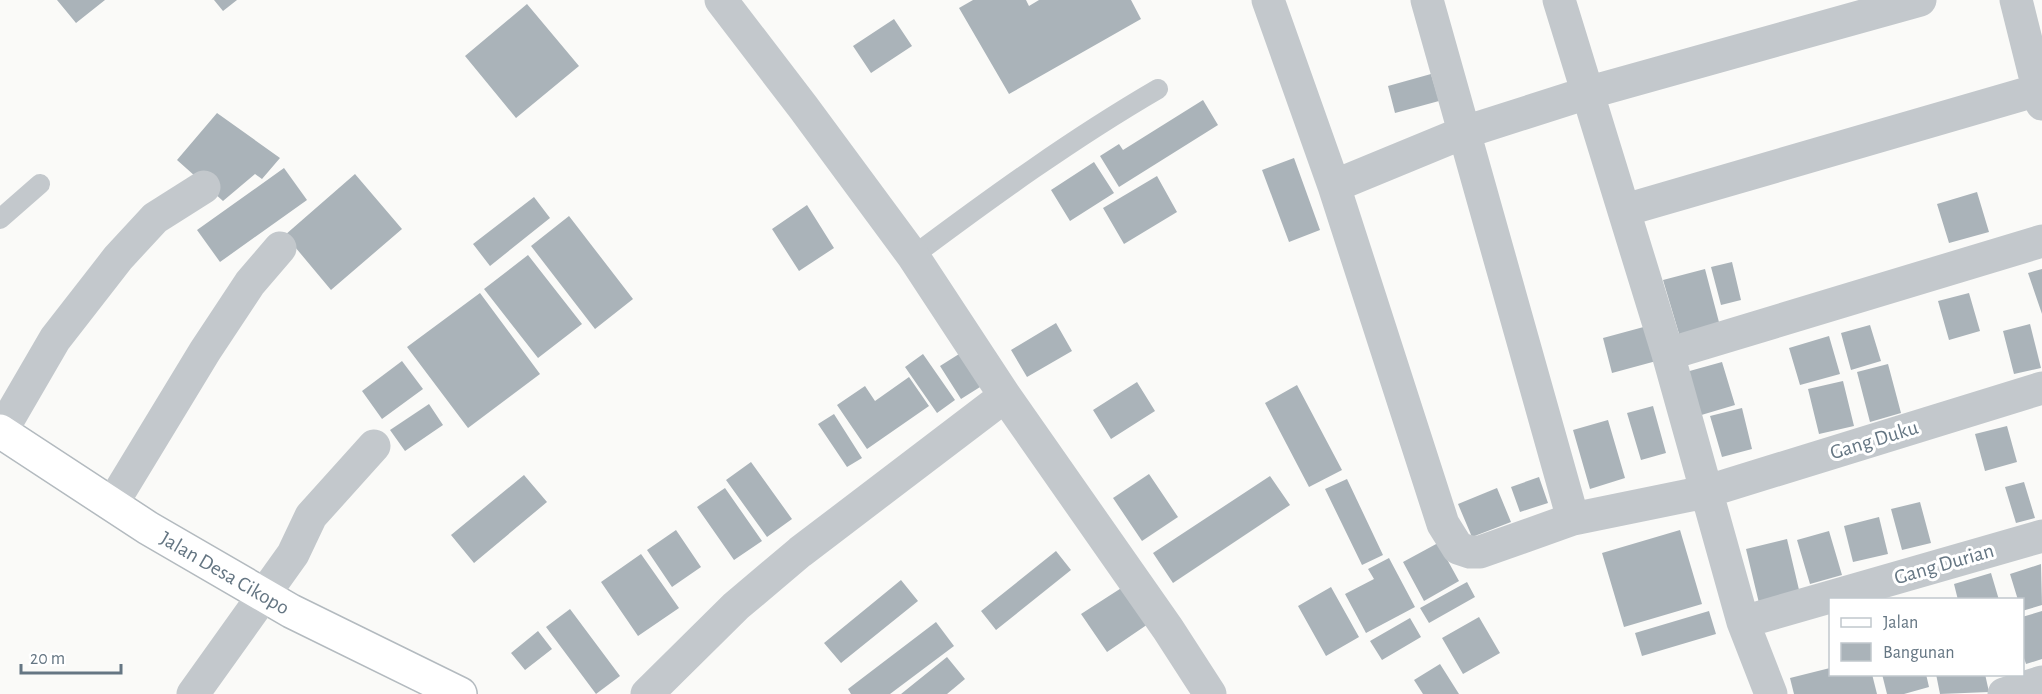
<svg xmlns="http://www.w3.org/2000/svg" width="2042" height="694" font-family="'Alegreya Sans',sans-serif">
	<rect width="100%" height="100%" fill="#fafaf8"/>
	<!-- building -->
	<path fill="#aab3b9" d="M57 0H105L76 23Z
		M214 0H237L223 11Z
		M973 0H1026L1029 6 1039 0H1131L1141 19 1009 94 959 8Z
		M527 4 579 66 516 118 465 56Z
		M894 19 912 46 871 73 853 46Z
		M1431 74 1439 101 1395 113 1388 86Z
		M1203 100 1218 125 1119 187 1100 156 1119 144 1123 150Z
		M217 113 280 158 262 179 255 174 223 201 177 160Z
		M1294 158 1320 230 1289 242 1262 170Z
		M1094 162 1114 193 1070 221 1051 190Z
		M284 168 307 200 220 262 197 230Z
		M355 174 402 229 331 290 285 235Z
		M1157 176 1177 212 1124 244 1103 208Z
		M1977 192 1989 232 1949 243 1937 204Z
		M534 197 550 218 490 266 473 244Z
		M807 205 834 248 799 271 772 229Z
		M569 216 633 299 595 329 531 246Z
		M528 255 582 324 538 358 484 289Z
		M1732 262 1741 300 1721 305 1711 267Z
		M1705 269 1720 326 1680 337 1663 280Z
		M2042 269V314L2028 273Z
		M480 293 540 374 468 428 407 347Z
		M1969 293 1980 331 1949 340 1938 301Z
		M1056 323 1072 351 1027 377 1011 350Z
		M2030 324 2041 368 2014 374 2003 331Z
		M1651 325 1660 360 1612 373 1603 338Z
		M1870 325 1881 361 1851 370 1841 333Z
		M1829 336 1840 374 1800 385 1789 348Z
		M967 349 988 382 961 399 940 366Z
		M923 354 955 400 937 413 905 367Z
		M402 361 423 389 382 419 362 391Z
		M1722 362 1735 405 1698 416 1686 372Z
		M1888 364 1901 413 1870 422 1857 372Z
		M909 377 929 406 867 449 837 405 865 386 875 401Z
		M1843 381 1854 426 1819 434 1808 389Z
		M1137 382 1155 411 1111 439 1093 410Z
		M1297 385 1342 470 1309 487 1265 403Z
		M429 404 443 425 405 451 390 430Z
		M1653 406 1666 453 1641 460 1627 413Z
		M1742 408 1752 449 1722 457 1710 416Z
		M834 414 862 458 847 467 818 424Z
		M1608 420 1625 478 1590 489 1573 430Z
		M2007 426 2017 462 1985 471 1975 434Z
		M751 462 792 519 767 537 726 480Z
		M1149 474 1178 517 1142 541 1113 498Z
		M524 475 547 502 474 563 451 535Z
		M1270 476 1290 505 1173 583 1153 553Z
		M1539 477 1548 503 1520 512 1511 487Z
		M1347 479 1383 555 1362 565 1325 489Z
		M2024 482 2035 518 2016 523 2005 487Z
		M725 488 762 541 734 560 697 507Z
		M1497 488 1511 522 1472 537 1458 504Z
		M1920 502 1931 543 1902 550 1891 509Z
		M1879 517 1888 554 1853 562 1844 526Z
		M676 530 701 567 672 587 647 550Z
		M1680 530 1702 604 1624 627 1602 553Z
		M1829 531 1842 575 1810 584 1797 540Z
		M1787 539 1800 594 1759 603 1746 549Z
		M1438 543 1459 581 1424 601 1403 562Z
		M1056 551 1071 570 996 630 981 611Z
		M641 554 679 608 638 636 601 582Z
		M1389 558 1415 607 1366 633 1345 594 1374 579 1368 569Z
		M2041 564 2042 605 2022 611V600H2018L2010 574Z
		M1991 573 1999 600H1958L1954 584Z
		M901 580 918 601 841 663 824 643Z
		M1467 582 1475 597 1429 623 1420 608Z
		M1126 585 1151 622 1107 652 1081 614Z
		M1331 587 1359 637 1326 656 1298 606Z
		M570 609 620 676 596 694 546 627Z
		M1709 611 1716 634 1642 656 1635 633Z
		M2042 611V659L2026 664 2022 652V617Z
		M1479 617 1500 653 1463 674 1442 638Z
		M1410 618 1421 637 1382 660 1370 641Z
		M936 622 954 646 890 694H851L848 689Z
		M538 631 552 649 525 670 511 653Z
		M947 657 965 679 947 694H901Z
		M1440 664 1459 694H1423L1414 680Z
		M1830 668V674H1872L1877 694H1794L1790 678Z
		M1882 674H1926L1929 687 1904 694H1887Z
		M1936 674H1985L1989 692 1940 694Z"/>
	<g fill="none" stroke-linecap="round" stroke-linejoin="round">
		<defs>
			<g id="secondary">
				<path id="s1" d="M0 431 148 528 291 611 460 694"/>
			</g>
		</defs>
		<!-- secondary casing -->
		<use href="#secondary" stroke="#b3babf" stroke-width="36"/>
		<!-- lane -->
		<path stroke="#c3c8cc" stroke-width="20" d="M0 219 40 184
			M913 256C992 197 1072 139 1158 89"/>
		<!-- street -->
		<path stroke="#c3c8cc" stroke-width="33" d="M721 0 803 107 913 256 1005 396 1168 629 1210 694
			M1268 0 1334 186 1443 524 1458 548 1470 552H1480L1573 519 1705 492 2042 388
			M1427 0 1573 519
			M1559 0 1668 354 1743 622 1771 694
			M2016 0 2042 104
			M1334 186 1465 132 1587 93 1920 0
			M1625 210 2038 90
			M1668 354 2042 241
			M1 432 55 339 118 258 155 218 204 187
			M112 504 205 351 250 283 280 248
			M1743 622 2042 536
			M193 694 293 554 311 516 374 446
			M647 694 736 606 800 552 1005 396
			M2004 694 2042 682"/>
		<!-- secondary -->
		<use href="#secondary" stroke="#fff" stroke-width="33"/>
	</g>
	<g text-anchor="middle" dominant-baseline="central" stroke-width="6" stroke-linejoin="round" paint-order="stroke">
		<!-- street labels -->
		<g font-size="21" fill="#657683" stroke="#fff">
			<text transform="translate(1874 440) rotate(-17)">Gang Duku</text>
			<text transform="translate(1944 564) rotate(-16)">Gang Durian</text>
			<text stroke="none"><textPath href="#s1" startOffset="266">Jalan Desa Cikopo</textPath></text>
		</g>
	</g>
	<!-- legend -->
	<rect x="1829" y="598" width="195" height="78" fill="#ffffff" stroke="#c1c8cd" stroke-width="1.5"/>
	<rect x="1841" y="618" width="30" height="9" fill="#ffffff" stroke="#c1c8cd" stroke-width="1.5"/>
	<text x="1883" y="628" font-size="18" fill="#657683">Jalan</text>
	<rect x="1841" y="643" width="30" height="18" fill="#aab3b9" stroke="#c1c8cd" stroke-width="1.5"/>
	<text x="1883" y="658" font-size="18" fill="#657683">Bangunan</text>
	<!-- scale -->
	<path d="M21 664v9h100v-9" fill="none" stroke="#657683" stroke-width="3"/>
	<text x="30" y="664" font-size="18" fill="#657683" stroke="#ffffff" stroke-width="4.5" paint-order="stroke">20 m</text>
</svg>
